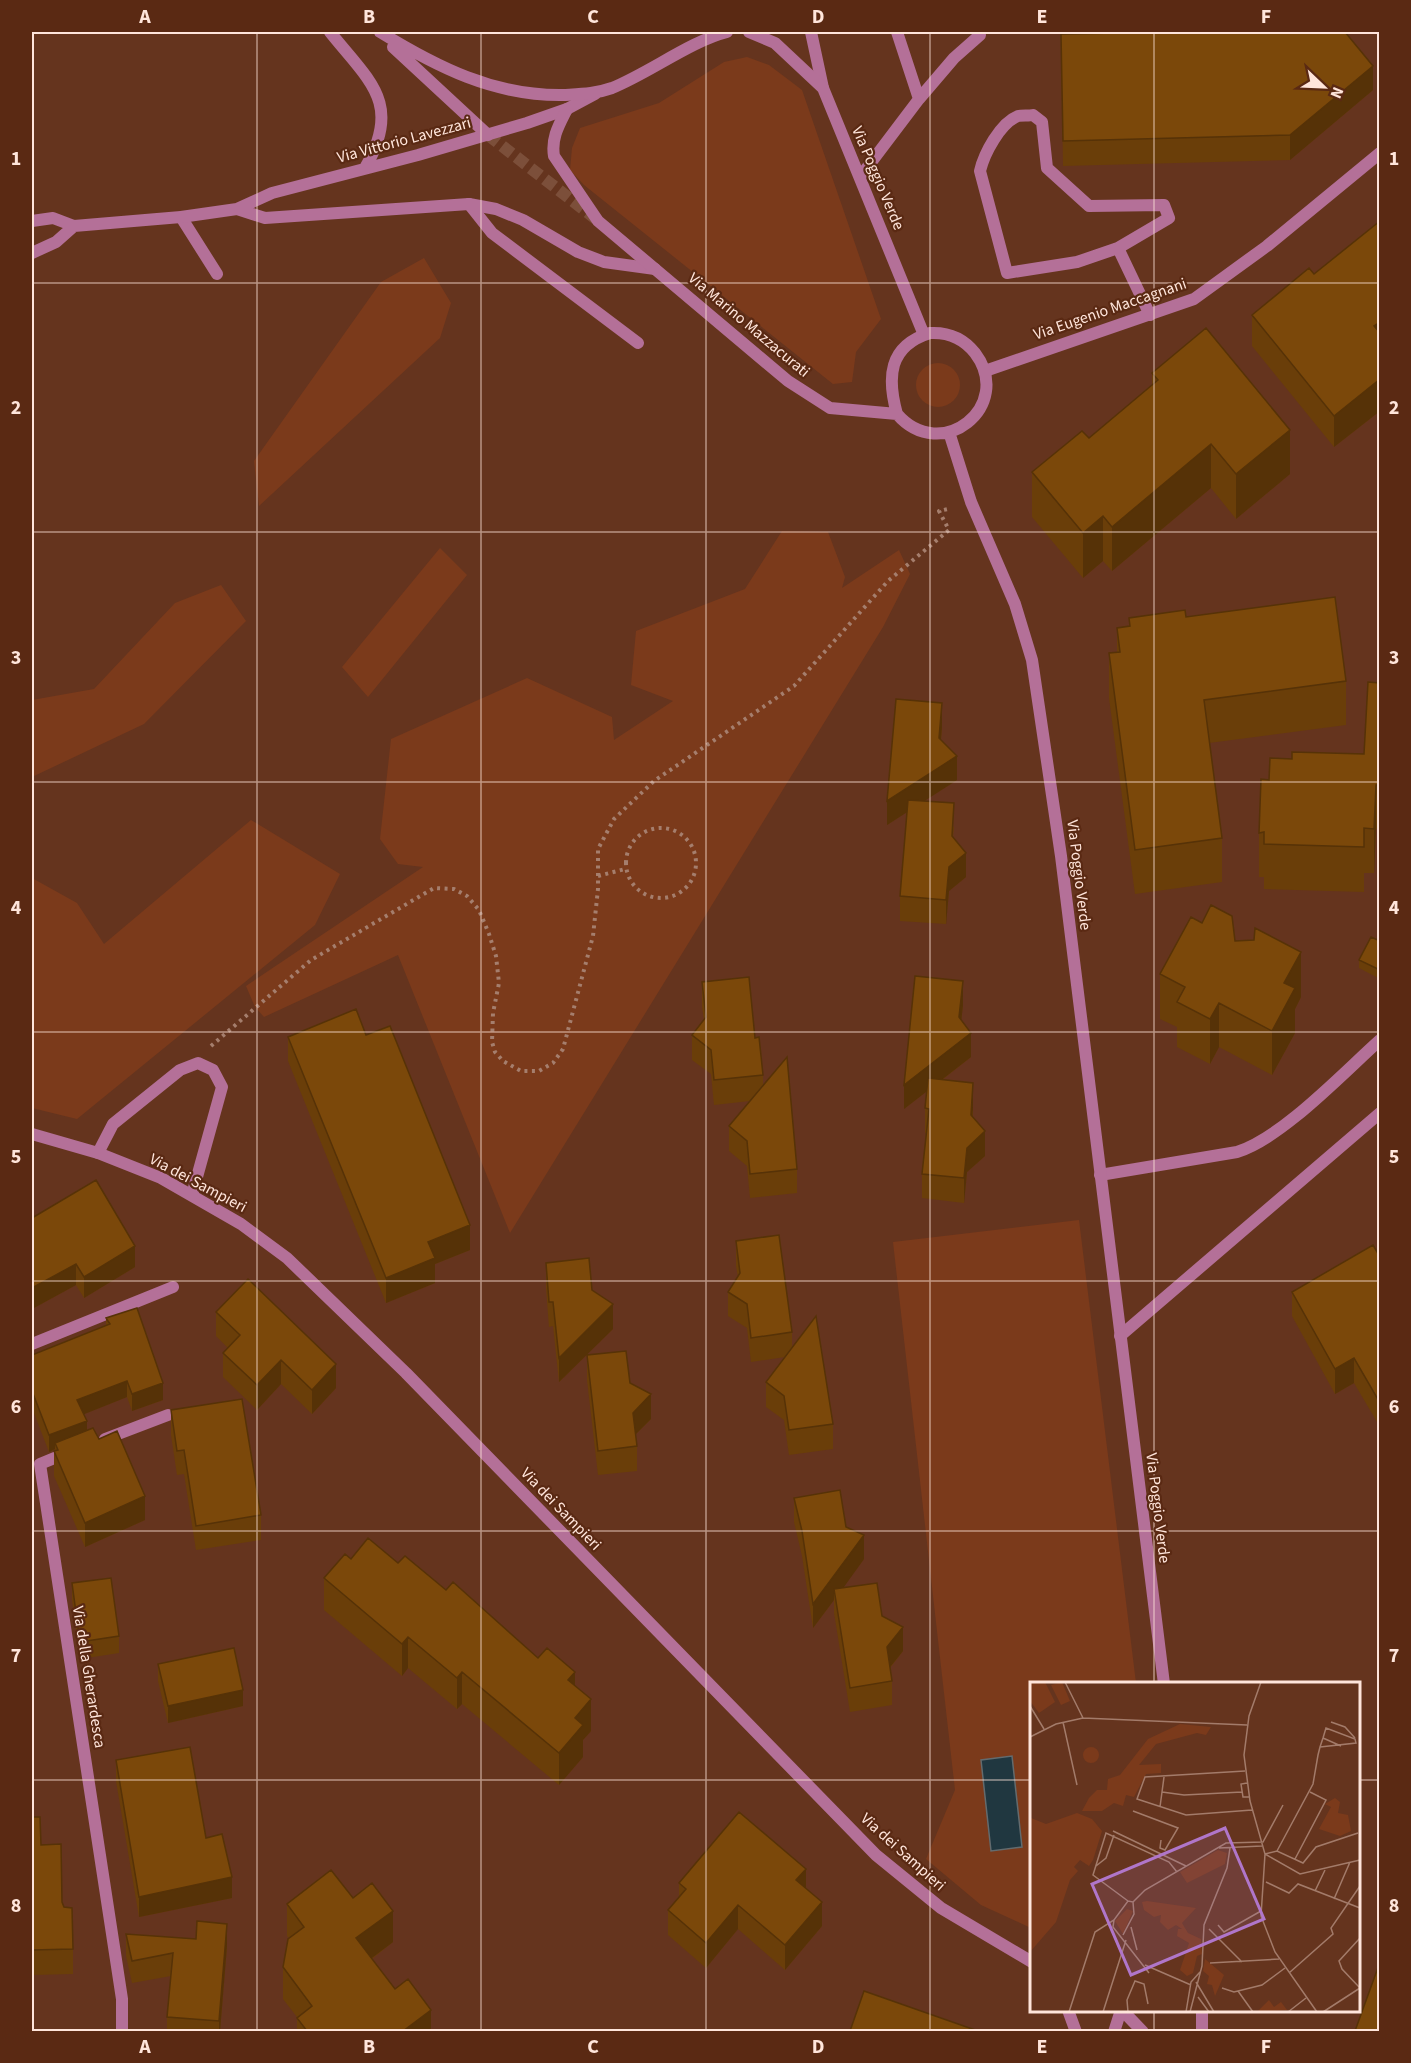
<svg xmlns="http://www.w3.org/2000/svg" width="1411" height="2063" font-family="'Source Sans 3',sans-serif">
	<rect width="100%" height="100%" fill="#65341e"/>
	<!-- green -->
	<path fill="#7b3a1b" d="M747 57 769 65 802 90 881 319 856 352 852 382 833 384 584 185 570 170 572 148 580 128 659 103 724 62Z
		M424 258 451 303 440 338 259 506 254 461 381 282Z
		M916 385a22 22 0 1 1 44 0a22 22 0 1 1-44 0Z
		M782 531 828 532 845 577 842 588 899 550 910 574 883 627 510 1233 398 955 264 1017 255 1007 246 986 423 867 398 864 380 839 391 739 527 678 612 717 614 740 673 701 631 685 636 631 745 589Z
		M440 548 467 575 368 697 342 667Z
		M221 585 246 621 144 724 32 777V700L94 689 175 603Z
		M251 820 340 874 315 925 77 1119 32 1108V878L77 903 104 944Z
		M1079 1220 1136 1683 1032 1684 1031 1928 981 1905 926 1859 955 1790 893 1242Z"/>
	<!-- water -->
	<path fill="#203740" stroke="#636b6e" stroke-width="1.5" d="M1012 1756 1022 1847 991 1851 981 1760Z"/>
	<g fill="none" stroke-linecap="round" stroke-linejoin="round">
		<!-- tertiary-tunnel -->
		<path stroke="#7c4f3a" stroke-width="12" stroke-dasharray="12 6" stroke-linecap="butt" d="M488 135 596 219"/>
		<!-- path -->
		<path stroke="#a57e6d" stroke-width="4" stroke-dasharray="3 4.5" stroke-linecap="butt" d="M626 863a35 35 0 1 1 70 0a35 35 0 1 1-70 0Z
			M598 876 625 869
			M211 1046 311 960 434 888 454 889 467 896 479 910 489 934 496 956 499 983 493 1013 492 1042 495 1052 503 1061 521 1071H539L553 1063 563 1049 593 936 598 889V849L614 819 654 781 794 686 888 581 949 530 939 511 948 509"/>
		<!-- service -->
		<path stroke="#b47098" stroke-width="12" d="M919 99 954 58 980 35
			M1033 115 1042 122 1047 168 1089 206 1164 205 1169 218 1118 248 1077 262 1007 273 980 171C984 154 1000 123 1018 116 1022 115 1029 116 1033 115Z
			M860 177 919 99 897 32
			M469 204 492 233 638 343
			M181 217 217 274
			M1118 248 1150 315
			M98 1153 113 1124 180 1070 198 1063 213 1070 222 1087 192 1195"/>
		<!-- minor -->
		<path stroke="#b47098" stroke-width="12" d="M330 32C369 81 403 103 365 168
			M811 32 823 88
			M237 209 265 218 469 204 496 209 523 220 578 252 604 262 655 269
			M32 221 53 218 74 226 181 217 237 209 272 193 418 155 527 123 567 109 595 94
			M32 253 56 242 74 226
			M985 371 1194 299 1267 246 1380 153
			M32 1134 98 1153 161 1178 241 1224 287 1258 406 1373 876 1855 941 1908 1032 1962
			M1100 1175 1237 1152C1282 1138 1343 1073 1380 1040
			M1120 1336 1380 1113
			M32 1344 173 1287
			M105 1439 168 1415
			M69 1452 40 1464 122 1999V2032
			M1068 2010 1076 2032
			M1122 2010 1143 2032"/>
		<!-- tertiary -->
		<path stroke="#b47098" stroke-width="12" d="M380 32C437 67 494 96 563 95 581 94 595 94 612 88 649 73 691 41 727 32
			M749 32 775 43 823 88 924 335
			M393 47 488 135
			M567 109C559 125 551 138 554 156L598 221 788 381 830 408 897 414
			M930 333C948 332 964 339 975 353 1015 406 941 465 897 414 887 378 888 346 930 333Z
			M949 432 971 502 1015 604 1032 660 1061 856 1164 1684
			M1114 2032 1121 2010
			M1202 2032V2010"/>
	</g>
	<!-- wall -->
	<path fill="#6a3e09" d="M1061 34 1373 90 1290 160 1063 166Z
		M1380 221V411L1334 447 1252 346V315L1314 274Z
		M1152 373 1290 474 1236 519 1211 488 1112 571 1103 561 1083 578 1032 517V472L1089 438 1152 386Z
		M1186 617 1346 681V725L1209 743 1222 838V882L1135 894 1109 698V653L1117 652V628L1129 626V618Z
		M1380 683V829H1376L1374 873H1364V892L1264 889V877H1259V833L1269 780 1292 759 1364 754Z
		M942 727 941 740 957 780 924 801 954 827 953 837 966 877 949 891 946 924 900 921V896L907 812 887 825Z
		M1235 941 1301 997 1295 1009V1033L1272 1075 1219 1047 1210 1064 1177 1047V1027L1160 1019V974Z
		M1380 941V979L1359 968V960Z
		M702 982 755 1038 763 1075V1085L797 1169V1193L750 1198 747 1166 729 1151V1126L750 1101 714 1105 711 1074 692 1060V1035L704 1020 702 1007Z
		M963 1005 961 1020 971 1057 942 1080 973 1107V1117L985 1156 967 1172 964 1203 922 1198V1174L926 1133H925V1108L927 1091 904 1109Z
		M366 1035 470 1250 435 1264V1283L386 1303 288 1061V1037Z
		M32 1218 135 1267 84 1298 76 1285 32 1309Z
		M736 1241 792 1332V1348L833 1424V1449L789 1455 784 1420 766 1407V1382L785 1357 751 1362 747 1328 728 1316V1292L738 1277 736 1266Z
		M1380 1257V1427L1354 1383 1335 1394 1292 1316V1292Z
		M546 1263 592 1290 613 1329 559 1382 553 1326 549 1327 546 1288Z
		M216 1312 336 1388 312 1414 281 1384 257 1410 223 1377V1353L228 1348 216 1336Z
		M106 1318 163 1400 132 1411 127 1397 84 1414 87 1431 99 1439 145 1520 85 1547 54 1476V1451H55V1449L49 1452 32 1408V1355L106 1325Z
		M587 1355 630 1383 651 1419 635 1435 637 1446V1471L598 1475 587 1380Z
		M171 1410 261 1515V1540L196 1550 184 1474 177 1475 171 1435Z
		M794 1498 846 1527 864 1559 843 1587 882 1616 903 1651 890 1668 892 1681V1705L850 1712 834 1613V1600L813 1628 802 1556 794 1522Z
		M351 1559 398 1563 446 1590 575 1686 591 1731 583 1740V1757L559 1785 462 1704 457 1709 408 1668 402 1676 324 1610V1578Z
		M72 1583 119 1636V1653L80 1659 72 1600Z
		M158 1664 243 1706 168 1723 158 1681Z
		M116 1760 232 1898 139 1917 116 1781Z
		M32 1817 41 1845 62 1902 73 1949V1974L32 1975Z
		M679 1883 822 1926 785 1970 738 1929 706 1968 668 1935V1910L679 1898Z
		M353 1898 393 1942 372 1959 395 1989 431 2031H297V2017L283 1999V1967L289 1938 287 1936V1904Z
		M126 1934 227 1946 220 2031H167V2017L171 1976 132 1983 126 1956Z"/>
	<!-- shaded-wall -->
	<path fill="#563207" d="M1373 66V90L1290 160V135Z
		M1380 322V353L1374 326Z
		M1380 379V411L1334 447V416Z
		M1290 430V474L1236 519V474Z
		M1211 444V488L1112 571V527Z
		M1103 516V561L1083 578V533Z
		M942 703V727L939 762V738Z
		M957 756V780L887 825V801Z
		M1376 785V829L1374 873V829Z
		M966 853V877L949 891 946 924V900L949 867Z
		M1301 952V997L1295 1009V1033L1272 1075V1031L1284 983Z
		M963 981V1005L959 1041V1017Z
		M1219 1003V1047L1210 1064V1019Z
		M971 1033V1057L904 1109V1085Z
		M973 1083V1107L971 1139V1115Z
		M985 1131V1156L967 1172 964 1203V1178L967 1148Z
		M470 1225V1250L435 1264V1283L386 1303V1278L428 1242Z
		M135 1246V1267L84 1298V1277Z
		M76 1264V1285L32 1309V1288Z
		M613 1304V1329L559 1382V1358Z
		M1354 1358V1383L1335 1394V1369Z
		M281 1360V1384L257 1410V1385Z
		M336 1364V1388L312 1414V1390Z
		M127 1381V1397L77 1417V1400Z
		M163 1383V1400L132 1411V1394Z
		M651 1394V1419L633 1437V1413Z
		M87 1421V1437L55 1443V1449L49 1452V1435Z
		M145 1496V1520L85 1547V1523Z
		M864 1535V1559L836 1598 834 1589V1600L813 1628V1604Z
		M903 1627V1651L887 1671V1647Z
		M408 1637V1668L402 1676V1644Z
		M462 1672V1704L457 1709V1678Z
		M575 1672V1704L568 1680Z
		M243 1690V1706L168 1723V1706Z
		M591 1699V1731L583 1740V1757L559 1785V1753L575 1718Z
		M806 1869V1894L796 1880Z
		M232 1877V1898L139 1917V1897Z
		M822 1902V1926L785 1970V1945Z
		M738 1905V1929L706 1968V1943Z
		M393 1911V1942L356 1970V1938Z
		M227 1924V1946L220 2031H219V2021Z
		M431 2010V2031H403Z"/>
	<!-- building -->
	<path fill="#7b480a" stroke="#563207" stroke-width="1.5" d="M1177 32H1345L1373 66 1290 135 1063 141 1061 34Z
		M1380 221V322L1374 326 1380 333V379L1334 416 1252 315 1309 268 1314 274Z
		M1206 328 1290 430 1236 474 1211 444 1112 527 1103 516 1083 533 1032 472 1082 431 1089 438 1158 380 1152 373Z
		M1335 597 1346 681 1204 700 1222 838 1135 850 1109 653 1120 652 1117 628 1130 626 1129 618 1185 610 1186 617Z
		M1368 682 1380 683V785H1376L1374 829 1364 828V847L1264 844V832L1259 833 1261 779 1269 780 1270 758 1292 759V752L1364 754Z
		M896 699 942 703 939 738 957 756 887 801Z
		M908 800 954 803 952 836 966 853 949 867 946 900 900 896Z
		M1211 905 1232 916 1235 941 1254 940 1255 928 1301 952 1284 983 1295 988 1272 1031 1219 1003 1210 1019 1177 1002 1185 987 1160 974 1191 917 1202 923Z
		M1371 937 1380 941V970L1359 960Z
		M915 976 963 981 959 1017 971 1033 904 1085Z
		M749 977 755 1038 759 1037 763 1075 714 1080 711 1050 692 1035 706 1017 702 982Z
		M356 1009 366 1035 390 1026 470 1225 428 1242 435 1258 386 1278 288 1037Z
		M787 1057 797 1169 750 1174 747 1141 729 1126Z
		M928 1078 973 1083 971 1115 985 1131 967 1148 964 1178 922 1174 929 1109 925 1108Z
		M96 1180 135 1246 84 1277 76 1264 32 1288V1218Z
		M779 1235 792 1332 751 1338 747 1304 728 1292 740 1273 736 1241Z
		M1373 1245 1380 1257V1403L1354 1358 1335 1369 1292 1292Z
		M589 1258 592 1290 613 1304 559 1358 553 1302H549L546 1263Z
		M248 1279 336 1364 312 1390 281 1360 257 1385 223 1353 240 1335 216 1312Z
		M137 1308 163 1383 132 1394 127 1381 77 1400 87 1421 49 1435 32 1391V1355L110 1324 106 1318Z
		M816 1316 833 1424 789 1430 784 1396 766 1382Z
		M626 1351 630 1383 651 1394 633 1413 637 1446 598 1451 587 1355Z
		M242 1399 261 1515 196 1526 184 1450 177 1451 171 1410Z
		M93 1428 99 1439 117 1431 145 1496 85 1523 54 1451 58 1450 55 1443Z
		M840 1490 846 1527 864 1535 813 1604 802 1531 794 1498Z
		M368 1538 398 1563 405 1556 446 1590 453 1582 538 1658 547 1648 575 1672 568 1680 591 1699 575 1718 583 1725 559 1753 462 1672 457 1678 408 1637 402 1644 324 1578 345 1554 351 1559Z
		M111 1578 119 1636 80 1642 72 1583Z
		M877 1583 882 1616 903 1627 887 1647 892 1681 850 1688 834 1589Z
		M234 1648 243 1690 168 1706 158 1664Z
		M190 1747 206 1838 222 1834 232 1877 139 1897 116 1760Z
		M739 1812 806 1869 796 1880 822 1902 785 1945 738 1905 706 1943 668 1910 686 1889 679 1883Z
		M32 1817H40L41 1845 61 1844 62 1902 64 1907 72 1908 73 1949 32 1950Z
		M331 1870 353 1898 372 1883 393 1911 356 1938 395 1989 408 1979 431 2010 403 2031H307L297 2018 312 2006 283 1967 288 1939 304 1927 287 1904Z
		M197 1921 227 1924 219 2021 167 2017 173 1953 132 1961 126 1934 196 1939Z
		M1380 1962V2031H1355Z
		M864 1991 978 2031H850Z"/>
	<!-- grid -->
	<path fill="none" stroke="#ffe5db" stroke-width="1.5" stroke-opacity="0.55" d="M257 32V2032M481 32V2032M706 32V2032M930 32V2032M1154 32V1684M32 283H1380M32 532H1380M32 782H1380M32 1032H1380M32 1281H1380M32 1531H1380M32 1780H1032M1358 1780H1380M1154 2010V2032"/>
	<g text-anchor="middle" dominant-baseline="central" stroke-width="4.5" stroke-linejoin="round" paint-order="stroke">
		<!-- street labels -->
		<g font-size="16" fill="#ffe5db" stroke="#5a2913">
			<text transform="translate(404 140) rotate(-15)">Via Vittorio Lavezzari</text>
			<text transform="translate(878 178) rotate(67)">Via Poggio Verde</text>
			<text transform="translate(1110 309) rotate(-19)">Via Eugenio Maccagnani</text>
			<text transform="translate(749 325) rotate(40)">Via Marino Mazzacurati</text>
			<text transform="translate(1079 875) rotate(83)">Via Poggio Verde</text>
			<text transform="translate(198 1183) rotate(28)">Via dei Sampieri</text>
			<text transform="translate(1158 1508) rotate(83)">Via Poggio Verde</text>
			<text transform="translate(561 1509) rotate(46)">Via dei Sampieri</text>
			<text transform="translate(89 1677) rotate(81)">Via della Gherardesca</text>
			<text transform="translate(903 1852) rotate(42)">Via dei Sampieri</text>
		</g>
	</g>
	<!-- overview -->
	<g transform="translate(1030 1682)">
		<rect width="330" height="330" fill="#65341e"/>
		<path d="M0 0H15L25 20 9 31 0 19ZM32 0 40 19 31 23 21 3ZM150 42 181 45 176 53 167 51 126 62 109 83 131 82V91L116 92 104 115 96 113 93 124 84 121 72 129H52L59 116 67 108H77L78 97 90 93 118 57ZM53 73a8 8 0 1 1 16 0a8 8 0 1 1-16 0ZM305 116 310 120 308 131 318 133 321 149 310 154 289 147 301 125 295 122ZM47 131 62 137 72 149 63 178 59 184 50 178 44 185 48 189 40 198 26 240 0 270 1 136 16 142ZM188 168 197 171 195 182 157 201 150 190ZM117 219 166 226 152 241 158 251 171 257 172 272 167 274 163 291 157 294 150 288 159 261 147 254 148 247H152L146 243 138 248 130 240 131 233 124 235 114 228 112 220ZM97 227 103 229 93 252 85 239ZM175 277 194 293 185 314 182 303 177 302 179 294 173 289ZM239 318 244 325 251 320 257 328 227 330Z" fill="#7b3a1b"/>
		<path fill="none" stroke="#a37b6a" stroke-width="1.5" d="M35 0 53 36M231 0 219 34 214 73 220 119 235 172 231 234 245 270 287 330M0 24 14 47M33 40 47 103M301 40 315 45 325 56M0 55 26 42 53 36 217 43M293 56 311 64M215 89 115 95 107 117 156 133 222 128M217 101 211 102 213 115H219M132 110 154 113 212 110M130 125 134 95M103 129 148 146 135 168 130 166 131 158M83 149 156 184M189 166 232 164M247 169 283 102 288 73 290 65 293 56 296 46 325 57 326 61 290 65M235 172 247 169 273 181 286 165 328 151M235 172 270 192 330 178M265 177 296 118 280 110M66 184 76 176 84 153M236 200 259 211 268 202 330 226M285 209 295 188M304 217 320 180M98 219 63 193 76 151 139 180 147 190M84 238 83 245 119 291M188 243 194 250 231 229M101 245 107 268M179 247 212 280M93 253 104 232 103 220M180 281 249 277M115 283 161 303M259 291 303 252 301 246 330 204M166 300 184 330M192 306 204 310 232 303 255 286M208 309 223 330M168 315 179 330M39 330 65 250 84 238 98 219 103 220 115 208 196 161 233 160 253 123M73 330 96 258M98 330 97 318 105 299 114 302 118 322M156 330 161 300 170 290M160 330 172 284 174 243 197 186 200 166M258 330 276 316M293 330 330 306 312 287 309 279 330 256"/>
		<path fill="#b076ca" fill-opacity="0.15" stroke="#b076ca" stroke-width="3" d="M195 146 234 237 101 293 62 202Z"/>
		<rect width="330" height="330" fill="none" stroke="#ffe5db" stroke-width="3"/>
	</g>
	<!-- border -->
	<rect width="1411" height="2063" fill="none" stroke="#5a2913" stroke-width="66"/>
	<!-- north arrow -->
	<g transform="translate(1324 87) rotate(113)" stroke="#5a2913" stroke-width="4.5" paint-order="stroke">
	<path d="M0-4.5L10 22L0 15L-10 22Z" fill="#ffe5db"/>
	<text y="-9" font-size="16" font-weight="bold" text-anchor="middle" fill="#ffe5db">N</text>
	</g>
	<rect x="33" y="33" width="1345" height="1997" fill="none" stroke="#ffe5db" stroke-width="2"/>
	<g font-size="20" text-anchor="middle" font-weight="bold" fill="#ffe5db">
		<text x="145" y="23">A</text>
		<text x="369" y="23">B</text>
		<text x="593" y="23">C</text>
		<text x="818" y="23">D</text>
		<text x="1042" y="23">E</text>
		<text x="1266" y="23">F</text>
		<text x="16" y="165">1</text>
		<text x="1394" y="165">1</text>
		<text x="16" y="414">2</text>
		<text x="1394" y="414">2</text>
		<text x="16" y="664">3</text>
		<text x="1394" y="664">3</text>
		<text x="16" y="914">4</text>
		<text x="1394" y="914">4</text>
		<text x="16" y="1163">5</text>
		<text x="1394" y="1163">5</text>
		<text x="16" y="1413">6</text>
		<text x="1394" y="1413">6</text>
		<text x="16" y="1662">7</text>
		<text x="1394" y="1662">7</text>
		<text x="16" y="1912">8</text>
		<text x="1394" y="1912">8</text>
		<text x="145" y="2053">A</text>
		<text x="369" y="2053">B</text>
		<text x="593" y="2053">C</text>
		<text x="818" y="2053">D</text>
		<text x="1042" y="2053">E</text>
		<text x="1266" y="2053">F</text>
	</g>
</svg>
